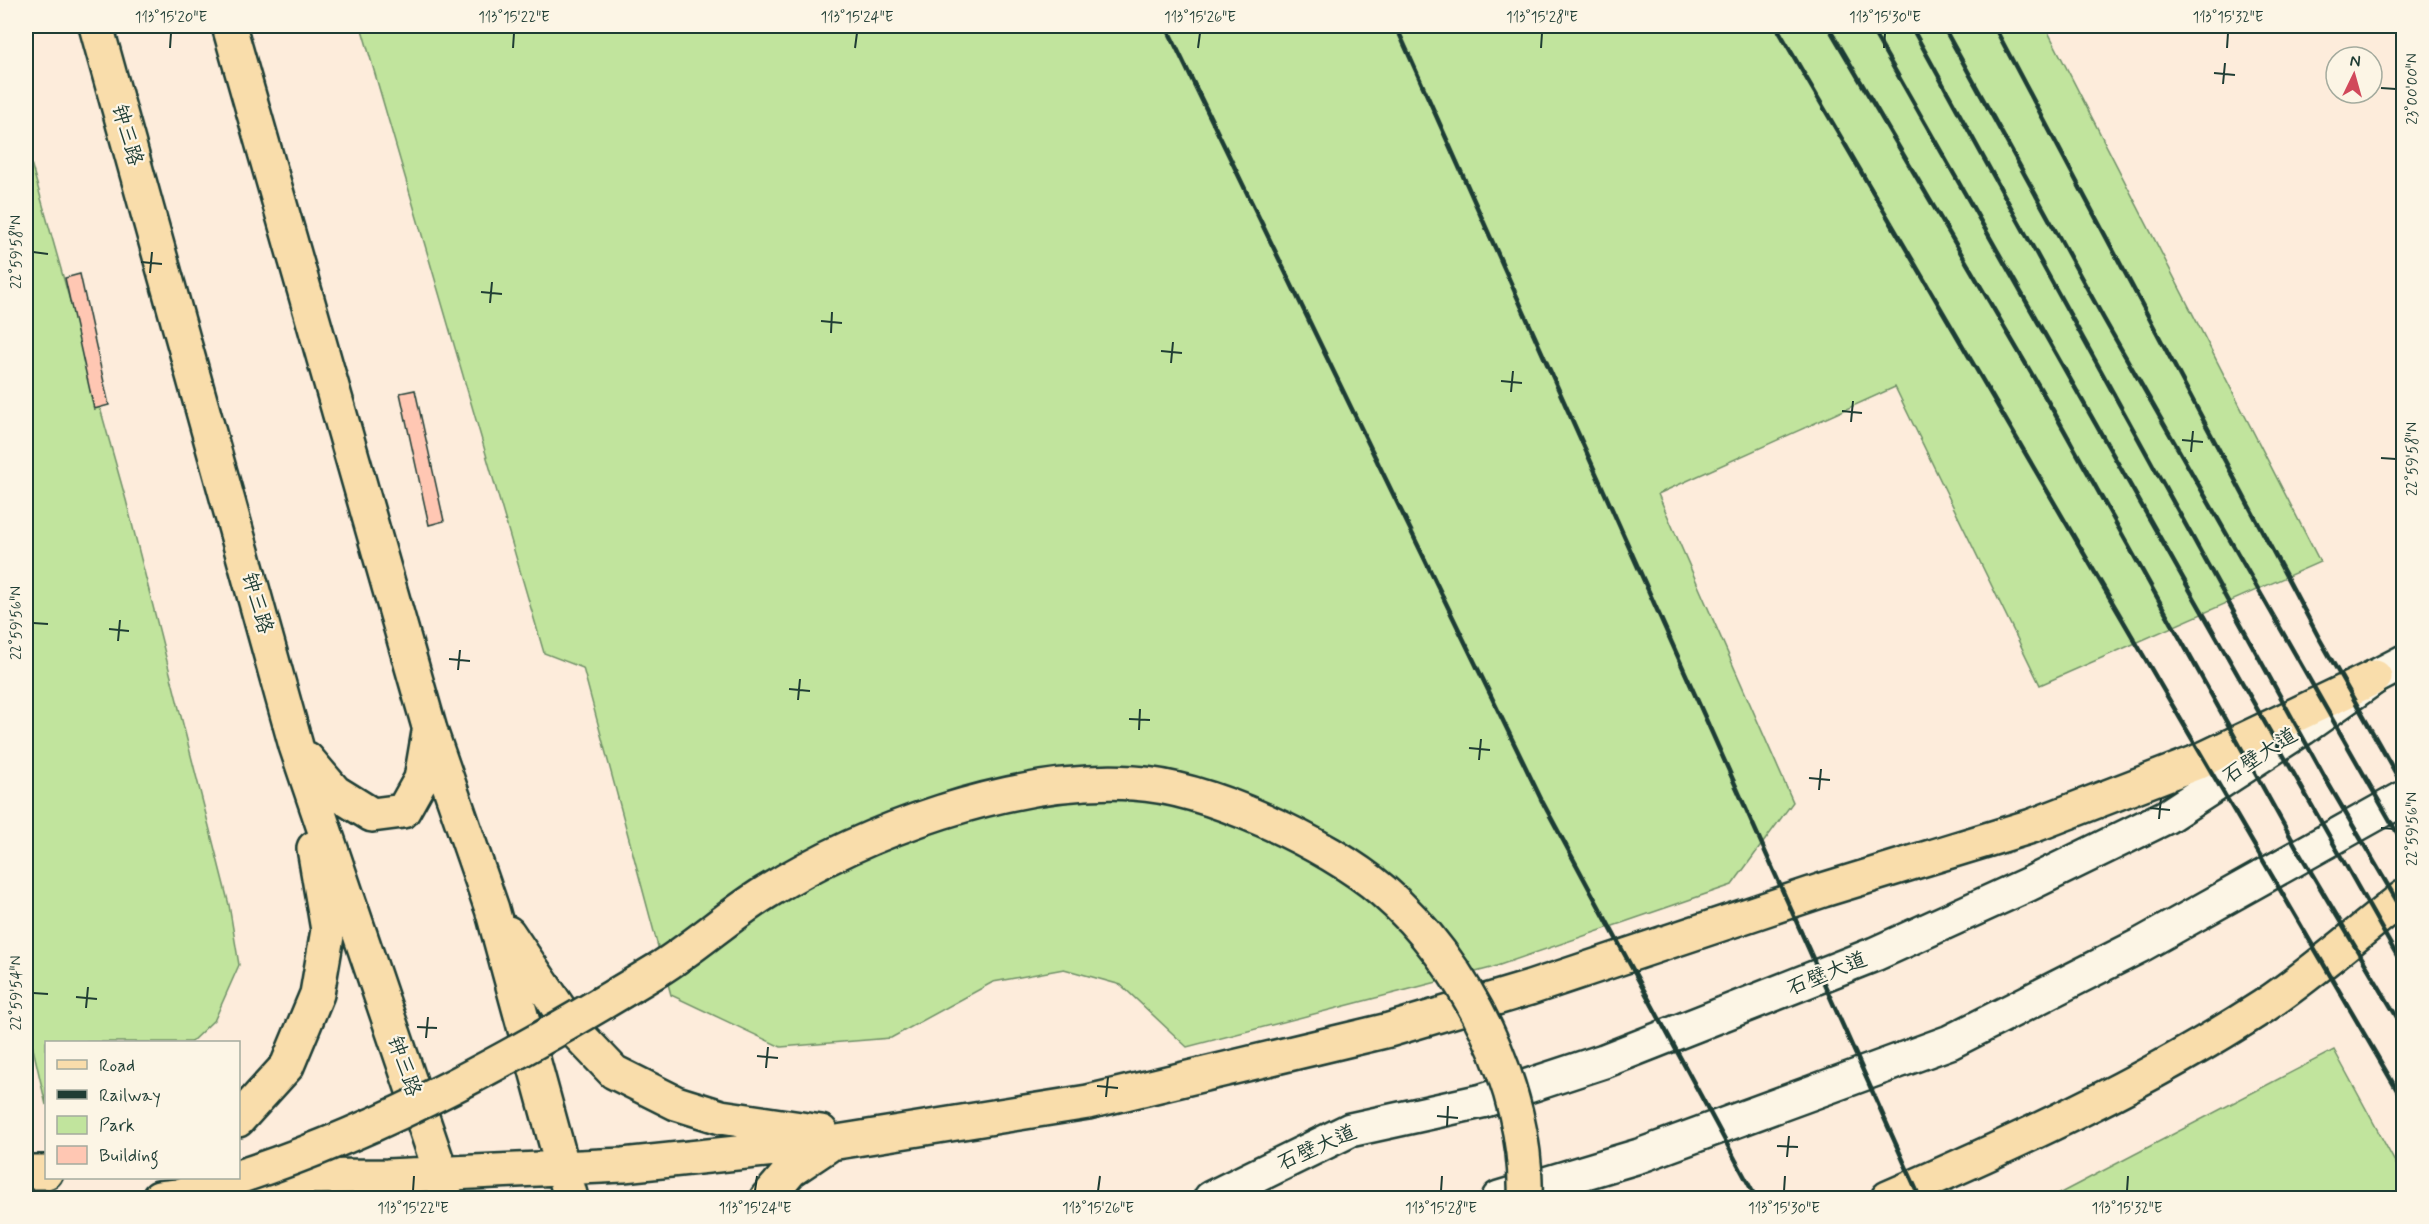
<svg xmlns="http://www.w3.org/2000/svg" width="2429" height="1224" font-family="Mynerve,'LXGW WenKai TC',sans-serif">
	<rect width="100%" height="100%" fill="#fdecdb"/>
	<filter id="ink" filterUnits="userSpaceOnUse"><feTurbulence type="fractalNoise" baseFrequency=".0167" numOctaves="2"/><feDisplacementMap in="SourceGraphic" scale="12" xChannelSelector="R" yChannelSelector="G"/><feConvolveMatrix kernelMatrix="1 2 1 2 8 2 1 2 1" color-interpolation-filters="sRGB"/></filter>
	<g filter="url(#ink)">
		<!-- green -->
		<path fill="#c1e49d" stroke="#709068" stroke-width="1.5" d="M361 26H2045L2320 562 2040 685 1895 387 1658 494 1793 802 1732 885 1491 968 1187 1047 1121 985 1064 969 993 982 891 1038 781 1047 671 995 583 668 544 653Z
			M26 145 126 500 229 905 239 965 215 1019 191 1042H46V1105L26 1018Z
			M2334 1050 2403 1177V1198H2051Z"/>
		<!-- building -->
		<path fill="#ffc7b3" stroke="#1f3d34" stroke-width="1.5" d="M80 274 109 405 94 409 65 278Z
			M415 390 444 521 429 525 400 393Z"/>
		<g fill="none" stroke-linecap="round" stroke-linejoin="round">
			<defs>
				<path id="tertiary" d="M1211 1198 1350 1130 1482 1101 1604 1061 1875 954 2029 884 2166 817 2303 728 2375 677 2404 662
					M1499 1198 1639 1156 1950 1042 2139 946 2404 798"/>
				<path id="primary" d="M96 26 296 746 441 1173 446 1198
					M229 26 430 730 492 909 571 1198
					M307 759 335 792 372 815 403 811 421 779 429 732
					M508 933 572 1028 614 1072 676 1103 721 1117 821 1132
					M238 1120 287 1066 317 994 328 930 314 848
					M26 1172H46
					M245 1177 387 1176 623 1165 831 1143 1088 1102 1389 1030 1530 988 1823 890 2032 826 2195 763 2375 677
					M159 1198 178 1196 236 1178
					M767 1198 791 1170 827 1146
					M1888 1198C2017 1142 2146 1083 2264 1006 2312 974 2357 933 2404 897"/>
			</defs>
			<!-- tertiary casing -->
			<use href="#tertiary" stroke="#1f3d34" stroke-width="38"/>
			<!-- primary casing -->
			<use href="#primary" stroke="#1f3d34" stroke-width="38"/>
			<!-- tertiary -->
			<use href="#tertiary" stroke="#fcf5e5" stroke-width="33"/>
			<!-- primary -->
			<use href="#primary" stroke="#f9ddab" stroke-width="33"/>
			<!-- rail -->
			<path stroke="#1f3d34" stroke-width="4.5" d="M1166 26 1542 801 1756 1198
				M1396 26 1920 1198
				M1776 26 2404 1102
				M1828 26 2054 412 2299 852 2404 1029
				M1870 26 2404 968
				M1911 26 2328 783 2404 913
				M1943 26 2104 319 2404 845
				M1994 26 2318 636 2404 788"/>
			<defs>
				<path id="primary-bridge" d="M238 1177C387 1129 526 1050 659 969 696 946 728 916 765 893 866 830 1013 776 1133 783 1207 787 1327 843 1383 891 1465 961 1529 1089 1525 1198"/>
			</defs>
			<!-- primary-bridge casing -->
			<use href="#primary-bridge" stroke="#1f3d34" stroke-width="38" stroke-linecap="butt"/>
			<!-- primary-bridge -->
			<use href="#primary-bridge" stroke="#f9ddab" stroke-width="33"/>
		</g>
	</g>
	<!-- ticks -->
	<path fill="none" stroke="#1f3d34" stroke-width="2" d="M170 48 171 33M513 48 514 33M855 48 857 33M1198 48 1200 33M1541 48 1542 33M1884 48 1885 33M2227 48 2228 33M2214 73 2235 75M2223 84 2225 63M2381 88 2396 89M33 252 48 254M141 262 162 264M150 273 152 252M481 292 502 294M490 303 492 282M821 321 842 323M831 333 832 312M1161 351 1182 353M1171 363 1173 342M1501 381 1522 383M1511 392 1513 371M1842 411 1862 413M1851 422 1853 401M2182 440 2203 442M2191 452 2193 431M2381 458 2396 459M33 623 48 624M109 629 129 631M118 641 120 620M449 659 470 661M458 670 460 650M789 689 810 691M798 700 800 679M1129 719 1150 720M1139 730 1140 709M1469 748 1490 750M1479 760 1481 739M1809 778 1830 780M1819 790 1821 769M2150 808 2170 810M2159 819 2161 798M2381 828 2396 829M33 993 48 994M76 997 97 999M86 1008 88 987M417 1027 437 1028M426 1038 428 1017M757 1056 778 1058M766 1068 768 1047M1097 1086 1118 1088M1106 1097 1108 1077M1437 1116 1458 1118M1447 1127 1448 1106M1777 1146 1798 1147M1787 1157 1789 1136M413 1191 414 1176M755 1191 757 1176M1098 1191 1100 1176M1441 1191 1442 1176M1784 1191 1785 1176M2127 1191 2128 1176"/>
	<g text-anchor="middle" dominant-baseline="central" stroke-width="4.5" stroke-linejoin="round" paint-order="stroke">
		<!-- street labels -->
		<g font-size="21" fill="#1f3d34" stroke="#fcf5e5">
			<text transform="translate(127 135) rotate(74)">钟三路</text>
			<text transform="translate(257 603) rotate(74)">钟三路</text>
			<text transform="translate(2260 756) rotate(-33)">石壁大道</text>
			<text transform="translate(1827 974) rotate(-22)">石壁大道</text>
			<text transform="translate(404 1066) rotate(71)">钟三路</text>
			<text transform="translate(1317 1148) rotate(-24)">石壁大道</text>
		</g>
	</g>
	<!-- margin -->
	<rect width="2429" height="1224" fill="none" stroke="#fcf5e5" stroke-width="66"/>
	<!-- legend -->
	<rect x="45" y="1041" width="195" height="138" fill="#fcf5e5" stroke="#a4ab9e" stroke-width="1.5"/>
	<rect x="57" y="1060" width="30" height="9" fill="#f9ddab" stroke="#a4ab9e" stroke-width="1.5"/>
	<text x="99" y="1071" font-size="18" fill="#1f3d34">Road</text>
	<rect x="57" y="1090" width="30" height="9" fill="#1f3d34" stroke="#a4ab9e" stroke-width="1.5"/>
	<text x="99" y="1101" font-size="18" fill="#1f3d34">Railway</text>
	<rect x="57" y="1116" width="30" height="18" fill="#c1e49d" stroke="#a4ab9e" stroke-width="1.5"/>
	<text x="99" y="1131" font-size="18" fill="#1f3d34">Park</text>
	<rect x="57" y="1146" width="30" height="18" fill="#ffc7b3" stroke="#a4ab9e" stroke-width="1.5"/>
	<text x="99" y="1161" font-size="18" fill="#1f3d34">Building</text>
	<!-- north arrow -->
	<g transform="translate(2354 75) rotate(5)"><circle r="28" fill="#fcf5e5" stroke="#a4ab9e" stroke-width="1.5"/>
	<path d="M0-4.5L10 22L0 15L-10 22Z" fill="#d1495b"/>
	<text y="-9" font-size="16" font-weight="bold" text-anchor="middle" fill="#1f3d34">N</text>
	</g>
	<rect x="33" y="33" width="2363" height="1158" fill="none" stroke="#1f3d34" stroke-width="2"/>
	<g font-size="15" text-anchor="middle" fill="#1f3d34">
		<text x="171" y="22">113°15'20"E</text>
		<text x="514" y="22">113°15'22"E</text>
		<text x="857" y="22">113°15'24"E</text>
		<text x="1200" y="22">113°15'26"E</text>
		<text x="1542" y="22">113°15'28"E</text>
		<text x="1885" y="22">113°15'30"E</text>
		<text x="2228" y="22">113°15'32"E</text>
		<text transform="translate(2412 89) rotate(-90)" y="5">23°00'00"N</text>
		<text transform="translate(16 252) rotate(-90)" y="5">22°59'58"N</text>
		<text transform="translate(2412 459) rotate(-90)" y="5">22°59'58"N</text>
		<text transform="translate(16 623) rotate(-90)" y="5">22°59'56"N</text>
		<text transform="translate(2412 829) rotate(-90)" y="5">22°59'56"N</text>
		<text transform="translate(16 993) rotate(-90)" y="5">22°59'54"N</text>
		<text x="413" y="1213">113°15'22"E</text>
		<text x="755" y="1213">113°15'24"E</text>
		<text x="1098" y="1213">113°15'26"E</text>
		<text x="1441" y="1213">113°15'28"E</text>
		<text x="1784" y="1213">113°15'30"E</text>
		<text x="2127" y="1213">113°15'32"E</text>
	</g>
</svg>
